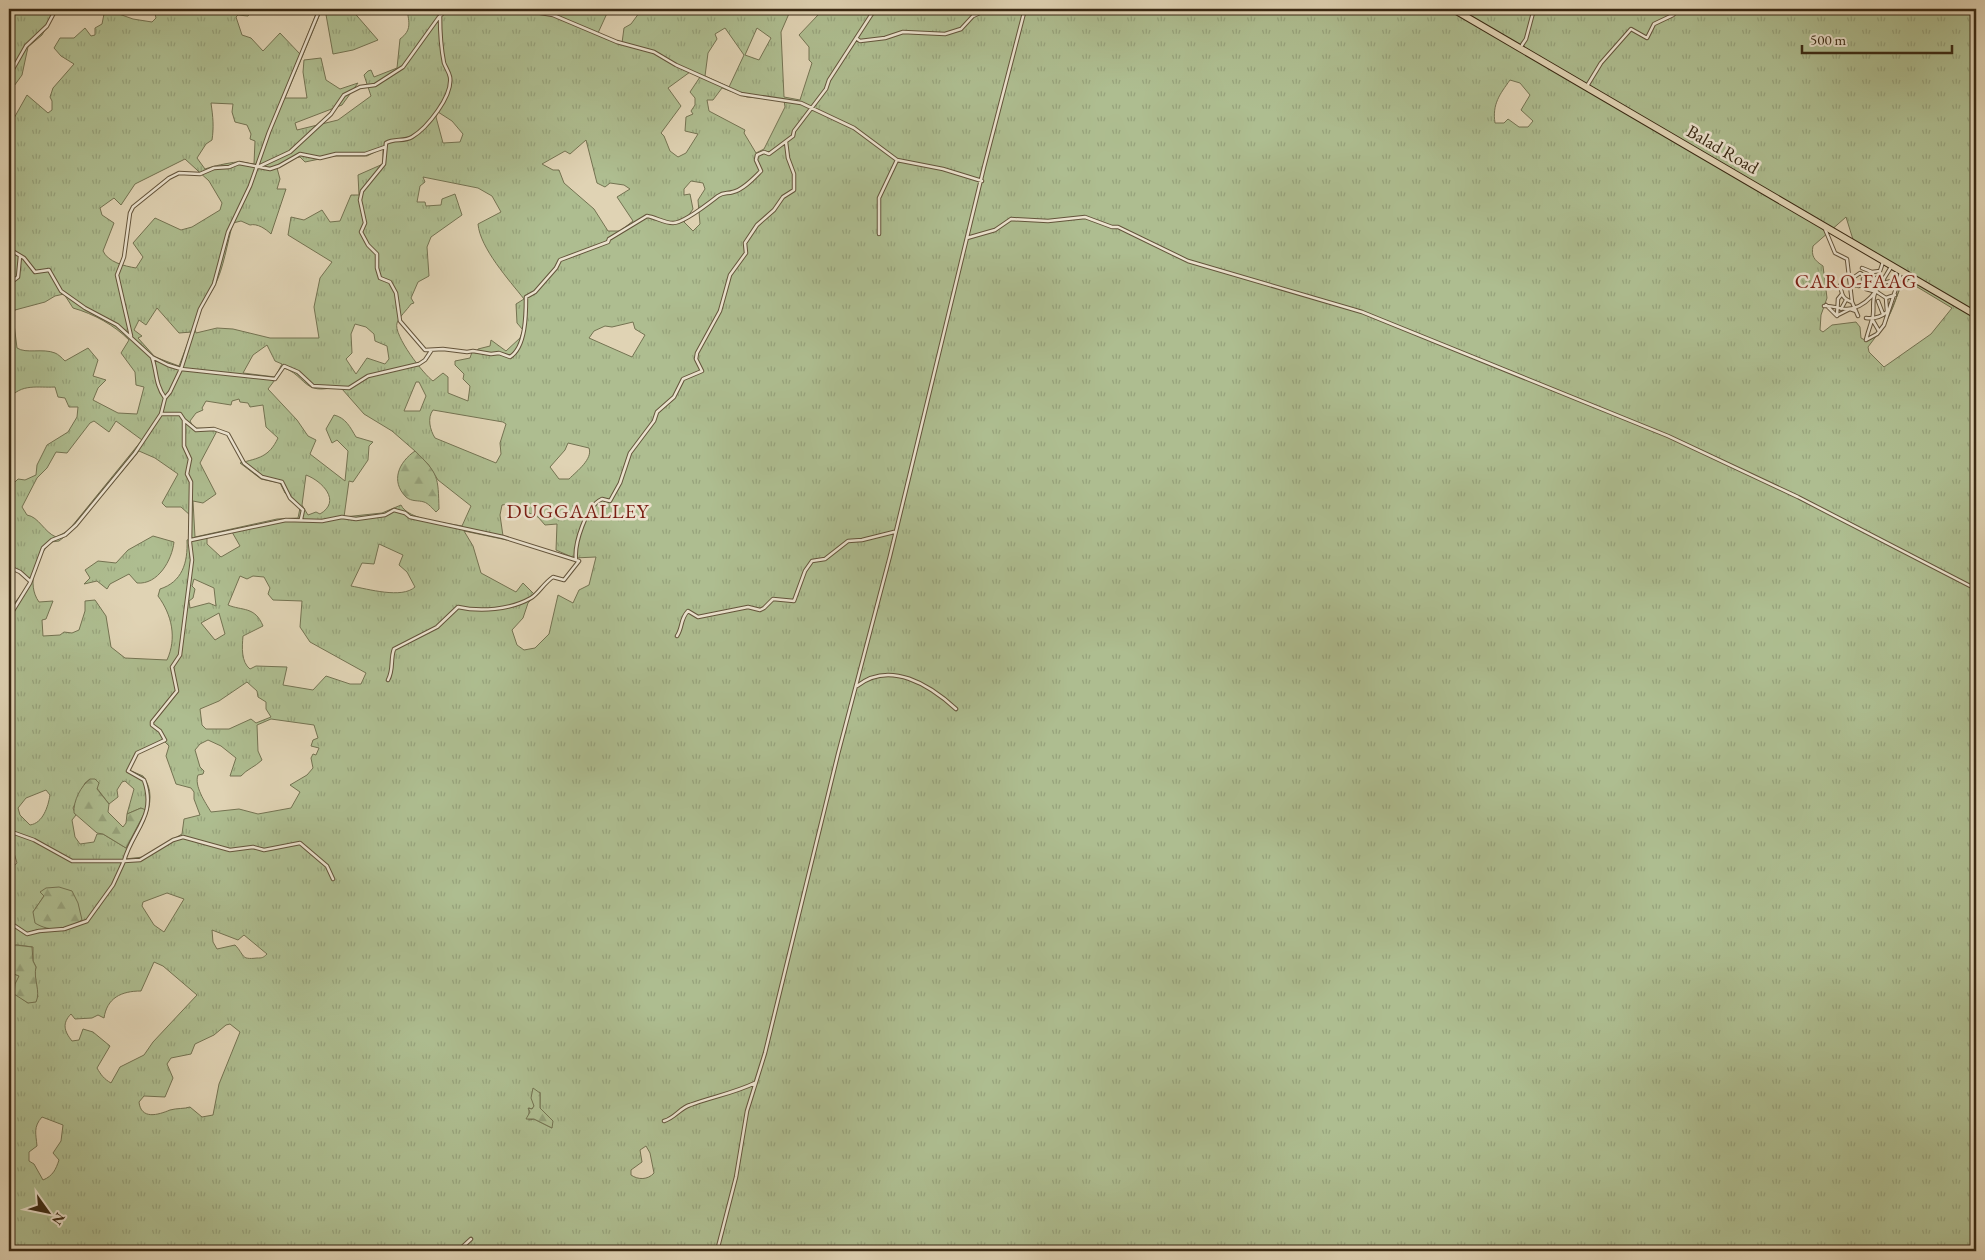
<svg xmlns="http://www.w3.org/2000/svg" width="1985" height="1260" font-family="'EB Garamond',serif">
	<defs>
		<pattern id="grass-tufts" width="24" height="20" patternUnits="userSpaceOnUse" patternTransform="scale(1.25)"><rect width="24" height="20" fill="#aebd90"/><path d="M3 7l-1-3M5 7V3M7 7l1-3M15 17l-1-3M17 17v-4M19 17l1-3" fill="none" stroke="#96a27b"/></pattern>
		<pattern id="forest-firs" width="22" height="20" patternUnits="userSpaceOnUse" patternTransform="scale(1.25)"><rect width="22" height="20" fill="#aebd90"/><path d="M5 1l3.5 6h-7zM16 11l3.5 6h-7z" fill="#96a27b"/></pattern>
	</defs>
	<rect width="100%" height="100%" fill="#e0d3b4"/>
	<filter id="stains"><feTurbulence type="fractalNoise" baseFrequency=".004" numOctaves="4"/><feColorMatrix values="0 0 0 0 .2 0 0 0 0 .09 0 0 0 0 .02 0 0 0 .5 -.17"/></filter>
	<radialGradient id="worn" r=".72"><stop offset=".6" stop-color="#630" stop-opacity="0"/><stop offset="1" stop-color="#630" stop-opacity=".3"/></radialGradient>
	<!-- grass -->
	<path fill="url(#grass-tufts)" stroke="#747352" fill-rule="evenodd" d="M9 9H57L42 35 28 47 22 75 9 93Z
		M105 9 133 19 152 22 156 18 154 9H254L248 16 238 15 236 17 242 35 251 38 263 51 280 33 300 54 318 9 310 12 288 11 287 9H322L285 98H307L303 72 304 60 321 58 326 80 340 89 358 83 342 105 295 123 297 130 338 120 371 96 364 75 368 71 371 70 374 77 397 68 400 39C412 30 409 23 407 9H609L598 33 606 39 622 43 624 28 631 24 642 9H791L781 32 784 97 800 100 812 63 809 60V47L799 35 818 15 795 9H1976V1251H149L143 1247 131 1246 124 1251H9V976L14 974 19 976 21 998 28 1003 38 997 34 976 36 967 33 961V947L17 945 9 947V870L17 863 9 836V607L14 604 30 582 21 573 9 569V497L11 498 14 483 18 479 25 480 36 475 37 465 47 445 68 432 77 417 78 407H69L65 398 58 397 55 387C38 388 21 383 9 399V127L27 95 48 113 52 110V101L50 97 53 88 74 64 61 56 54 48 60 38H74L85 28 91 36 95 35V28L102 24ZM725 28 744 55 729 87 705 76 708 53 717 39 715 34ZM757 28 771 38 759 60 745 55ZM690 72 700 77 690 92 695 98V105L691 111 693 114 686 117 685 131 698 134 686 153 678 157 670 151 664 136 661 133 681 106 668 88ZM1510 80 1520 83 1530 95 1521 110 1533 121 1528 127H1519L1508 119 1504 123H1495C1492 104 1500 94 1510 80ZM722 88 747 97 784 100 785 107 764 149 756 153 744 133 745 130 709 111 707 100H713ZM211 103 233 104 232 112 235 122 247 125 251 134 250 139 255 141 254 164C248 164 243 161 237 162 228 163 213 166 205 169L197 158 206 144 212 140C214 127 213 117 211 103ZM438 112 452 121 463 134 460 142 443 143 436 117ZM586 140 597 183 605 187 610 183 624 185 630 189 617 197 633 221 620 231H608L594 209 564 183 559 170H553L542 164 565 151 570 154ZM383 148V164L358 175 359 195H351L340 221 330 222 322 210 304 220 291 217 288 235 332 262 320 278 314 307 319 338H270L233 329 217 328 196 333C191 318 208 299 214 287 224 268 227 243 233 223L241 221 250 225C257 223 266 229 271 234L286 189H277L280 179 277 168 294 158 300 157 305 162 334 156H367ZM185 159 209 181 222 203 220 210 192 227 181 230 155 218 133 243 143 257 136 268C124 266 108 262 103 251L114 223 102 215 100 208 114 198 121 205 135 184ZM423 177 478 188 492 196 501 212 478 224C480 248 509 280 524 299L516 304 517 323 523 330 520 338 506 351 491 340 490 346 478 349 476 353 472 352 470 358 455 361V365L464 374 463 379 470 386 468 401 448 393V377L443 373 433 381C424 375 393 335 397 323 399 317 407 310 411 304L414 303 411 298 418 282 429 276 427 247 431 237 462 215 455 194 442 199 441 205 426 206 425 202H417L420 186 425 182ZM691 181 703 183 705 189 698 200 700 224 693 231 684 222 693 209 690 194 684 195V189ZM1846 217 1855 246 1902 274C1899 296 1887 331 1867 341L1861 338 1860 327 1856 322 1832 325 1823 332 1820 330 1821 315 1827 298 1823 266C1814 260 1811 256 1813 246ZM1904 279 1952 308 1931 334 1884 367 1869 352 1868 347 1886 323ZM64 294 73 308C94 314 114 325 129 340L121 353 135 372 136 385 144 387 137 414 118 413 93 400 98 388 106 380 93 376 98 360 88 348 65 361C62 358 58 354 55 353 43 348 26 354 17 348L13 316 15 310 45 302 55 296ZM157 308 179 333 192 332 179 366 155 357 138 338 142 336 134 330 139 320 146 325ZM633 322 635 329 645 335 632 357 589 338 594 331 605 326 612 327ZM355 324 366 327 374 334 375 341 387 346 389 359 385 364 367 358 356 374 346 359 352 353 351 334ZM267 345 275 361 282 364 275 377 243 373 253 355ZM284 368C299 373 303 385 314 388 323 391 332 386 342 389L364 414 392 431 415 451 428 464 438 480 471 506 462 526C446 523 408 520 401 505L382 513 344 517 349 481 353 482 368 460 369 446 373 442 356 437C350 427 346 418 334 415L326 429 332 443 337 440 348 451 345 481 310 454 316 440 308 436 297 420 268 389ZM416 382H419L426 396 420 411H404ZM239 399 240 402 248 403 250 407 263 405 266 427 278 438C269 457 259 458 240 463L261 479 280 483 285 493 300 508 298 518 277 519 195 537 193 501 203 503 216 494 200 463 218 429 194 428 190 421 196 413 203 410 202 408 206 401 231 405 232 401ZM433 410 503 422 506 424 500 443 501 454 496 463 435 438C430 430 427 418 433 410ZM94 421 109 432 116 421 142 440 68 531 56 537C44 532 39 517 27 515L22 507 37 478 47 468 56 452 67 453 90 423ZM568 443 589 448C593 459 577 471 569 479H559L550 467 565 450ZM139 451 155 458 178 474 162 503 166 507H181L191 516 190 539 187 540C188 563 182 582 160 589L158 596C172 615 177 638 167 660L125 658 111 647 106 616 95 600 85 601V611L79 630 72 633 64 632 60 635 43 636 42 620 46 619 53 601 39 602C26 584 36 557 51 542L59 541 73 530ZM306 475C322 481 342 501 320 514L316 512 308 515 302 505ZM509 504 538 517 545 525 557 524 556 550 574 558 596 557 589 585 579 590 573 603 558 595 549 634 535 648 524 650 517 645 512 630 523 618 528 603 535 595 523 583 516 592 481 573 473 546 464 531 507 540 508 539 503 536 500 515 502 505ZM232 532 240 546 221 557 207 544V536ZM379 544 403 555 399 565 407 572 415 587C402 599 368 589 351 586L362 563 374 564ZM240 576 247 579 253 576 264 577 270 588 268 594 273 600 302 601 300 627 310 642 366 673 361 684H350L326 676 313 690 283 685 287 667 256 666 250 669C241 662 242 647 243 636L263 626C255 606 242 611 228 605ZM194 579 214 588 216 606 209 603 190 608 189 601 193 598 195 589 192 586ZM219 613 225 634 215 640 201 623ZM247 682 257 691 258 697 266 702V709L271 717 256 723 251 719 229 729H206L202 725 200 709 219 701ZM271 719 314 725 318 738 313 740 311 746 319 748 316 755 313 754 311 758 313 768 307 775 290 785 300 792 291 808 258 814 239 809 211 812C205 802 194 786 198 775L203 774 204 771 200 767 195 750 200 744 208 740 221 746 236 758 230 776H241C247 769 255 767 262 760L258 751 257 725ZM164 741 169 746 166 756 176 784 191 788 194 792V799L200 815 184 819 182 834 143 857 125 859C135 834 163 803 143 776L129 770 137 753ZM90 779 109 804 118 797 117 790 122 782 125 781 134 789 127 814 141 808 142 818 126 848 103 834H97L94 842 80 844 75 837 72 820 76 815 73 808 85 783ZM46 790 50 795C48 807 43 823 30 825L20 815 18 808 26 798ZM40 892 82 920 33 912 44 896ZM167 893 184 899 164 932 154 925 142 906 143 902ZM212 930 238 940 244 935 267 954C263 958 262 958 257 958 240 960 245 955 235 945L217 949 213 942ZM154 962 163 966 197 995 153 1042 144 1055 120 1067 111 1083C104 1079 101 1075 97 1068L110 1046 93 1032 83 1029 79 1040 72 1041C64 1031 62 1023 71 1014L75 1019 92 1018 98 1015 104 1018C107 998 121 991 141 991ZM230 1024 240 1032 219 1084 213 1115 202 1117 190 1107C184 1109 177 1108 170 1110 158 1115 141 1120 139 1102L144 1096 165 1097 173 1078 167 1064 171 1058 191 1054 195 1044 214 1035 226 1025ZM540 1092V1108L552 1128 534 1119 529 1120V1108L532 1109 534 1106 532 1096ZM42 1117 63 1125 61 1141 53 1153 59 1160C56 1169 53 1176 43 1180L34 1164 29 1161V1152L37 1146C36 1134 33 1127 42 1117ZM646 1146 650 1153 654 1173C648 1180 638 1180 631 1175V1170L642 1162 640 1150Z
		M325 9H351L378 40 353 50 333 54Z
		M153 536 174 542C172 560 158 585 137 583L129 574 110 584 107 589 97 581 84 584 90 578 85 570 98 561 116 563 128 550Z"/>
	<!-- forest -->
	<path fill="url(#forest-firs)" stroke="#747352" d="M415 451C439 474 438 477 439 509L436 512C433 509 428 503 424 502 418 500 412 502 406 497 390 481 399 462 415 451Z
		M90 779H95L99 783 97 789 109 804 108 812 123 827 126 823 127 814 141 808 146 810 126 848 103 834 97 833 74 813C73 801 81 786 90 779Z
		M59 887 72 891 78 903 82 920C66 929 51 933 35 923L33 912 44 896 40 892 46 888Z
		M16 945 32 947 33 961 36 967C33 979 41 991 36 1002L28 1003 14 994 15 984 19 976 14 974 9 976V947Z
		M533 1088 540 1093V1108L553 1121 552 1128 534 1119H526L530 1112 528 1108 532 1109 534 1106 531 1098Z"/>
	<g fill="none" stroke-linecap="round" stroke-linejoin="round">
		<defs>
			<path id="street" d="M447 9 440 16C440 31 441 48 444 63 446 68 449 72 450 77 453 96 427 128 412 137 404 142 394 138 386 143L384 164 362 191 360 200 365 223 361 232 368 245 377 254V268L380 278 390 282 396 293 400 321 425 350 443 349 467 352 473 351 491 354 499 353 510 357C526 347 526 314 526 297L535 292 556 268 560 260 608 242 609 239 647 216C655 217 664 223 673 223 684 223 709 203 718 196 724 192 727 194 733 192 743 190 754 178 761 171L756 160 757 155 764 152 769 154 793 136 794 131 826 89 829 80 875 9
				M517 9 553 15 617 42 654 52 676 65 741 94 801 103 854 128 897 160 943 169 982 181
				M856 38 860 41 885 38 903 32 945 34 961 29 973 16 984 11 1000 9
				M1522 45 1526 39 1534 9
				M9 76 26 46 47 26 56 9
				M1587 86 1601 63 1631 29 1647 38 1654 24 1673 15 1679 9
				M258 167 290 152 331 114 344 95 360 87 375 85 403 67 439 17
				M1825 229 1835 253 1847 259 1852 302 1858 316
				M879 234V198L897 160
				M967 238 995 230 1011 219 1048 221 1085 217 1112 227H1118L1188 261 1362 312 1668 436 1798 497 1976 589
				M9 249 24 258 35 272 49 270 61 291 85 308 117 325 152 357 168 365 181 369 275 379 284 366 298 372 313 386 349 388 368 376 419 364 425 360 431 351
				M1883 262 1880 271 1872 272 1863 279 1871 282 1879 276 1884 279
				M1862 268 1872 272
				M1850 280 1860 273 1867 277
				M1883 283 1909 277
				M9 284 18 277 20 256
				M1850 284 1859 286 1864 280
				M1840 285C1842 294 1842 299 1852 302
				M1866 289 1877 292 1886 298
				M1878 301 1883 314
				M1826 305 1837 316
				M1824 306C1832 305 1839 309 1847 309 1870 308 1881 283 1891 267
				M1841 309 1846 300
				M1838 315 1850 309 1856 311
				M1837 316 1838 299 1842 294
				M1866 318C1874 319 1881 317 1887 312L1886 298 1895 295
				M1872 319 1879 331
				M131 336 117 275 124 257 130 213 133 207 169 178 179 173 200 174 214 168 229 167 239 163 270 169 279 166 300 154 320 158 336 154H365L385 147
				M1866 340 1877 334 1884 325 1901 273
				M1866 340C1868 331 1872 322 1873 315 1874 307 1872 301 1875 293
				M152 357C157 372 155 384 165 398
				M184 420 196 430 214 429 228 434 244 463 262 477 282 482 290 498 303 510 301 519
				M191 540 286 520 322 521 342 517 356 519 385 515 394 510 405 513 410 517 503 537 576 560
				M9 567 20 572 30 581
				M9 617 30 583 43 548 52 540 65 535 76 525 135 453 161 414 165 398 170 392 181 369 200 309 214 284 228 232 250 186 269 132 320 9
				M677 636C683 627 680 619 688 611L698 617 748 607 760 610 764 608 773 599 794 601 805 571 812 561 825 559 848 541 862 540 894 532
				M388 680C394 669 390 660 394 649L437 627 458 607C480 612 510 610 531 598 538 594 544 583 553 577L564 580 579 561 576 560C574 544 586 506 602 499L610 501 620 483 630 453 654 421 657 412 674 397 683 379 702 371 696 359 697 353 720 311 730 275 746 253 745 243 757 225 774 210 783 197 794 190V174L788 158 786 142
				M857 686C890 660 930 685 956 709
				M9 831 34 840 72 861H124C133 829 157 816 144 780L128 771 137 753 165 740 160 731 152 725V722L177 691 172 667 180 655 192 560 190 543 191 482 187 474 190 459 184 446V420L180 414H161
				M9 922 27 934 39 931 64 929 87 921 113 885 124 861 140 860 173 840 183 837 230 850 253 847 264 850 300 843 327 866 333 879
				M664 1121C675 1118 680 1108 690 1105 712 1097 734 1093 755 1083
				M458 1251 471 1239
				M717 1251 736 1177 747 1111 765 1053 838 754 890 556 984 167 1025 9"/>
			<path id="highway" d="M1453 9 1976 315"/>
		</defs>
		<!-- street casing -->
		<use href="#street" stroke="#63543b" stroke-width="4.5"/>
		<!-- highway casing -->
		<use href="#highway" stroke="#392913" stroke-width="8"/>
		<!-- street -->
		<use href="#street" stroke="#ebe2ce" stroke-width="2.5"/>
		<!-- highway -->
		<use href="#highway" stroke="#e0d3b4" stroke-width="6"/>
	</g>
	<g text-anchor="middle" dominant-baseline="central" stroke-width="5" stroke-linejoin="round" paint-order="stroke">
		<!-- street labels -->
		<g font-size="18" fill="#392913" stroke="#ebe2ce">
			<text transform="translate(1723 149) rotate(30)">Balad Road</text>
		</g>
		<!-- quarter labels -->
		<g font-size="20" letter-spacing="1" fill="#7a1f14" stroke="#ebe2ce">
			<text x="1856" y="281">CARO-FAAG</text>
			<text x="578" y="511">DUGGAALLEY</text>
		</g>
	</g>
	<!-- margin -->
	<rect width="1985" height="1260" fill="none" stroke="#e0d3b4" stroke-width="30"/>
	<rect x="10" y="10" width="1965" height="1240" fill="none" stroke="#392913" stroke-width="2.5"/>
	<rect x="15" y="15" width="1955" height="1230" fill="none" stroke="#392913"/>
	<!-- north arrow -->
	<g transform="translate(48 1212) rotate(123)" stroke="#ebe2ce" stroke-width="4" paint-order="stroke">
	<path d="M0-4L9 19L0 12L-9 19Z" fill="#392913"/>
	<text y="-8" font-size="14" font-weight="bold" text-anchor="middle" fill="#392913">N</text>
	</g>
	<!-- scale -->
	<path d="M1802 45v8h150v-8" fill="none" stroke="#392913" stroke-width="2.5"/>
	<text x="1810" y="45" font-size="15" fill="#392913" stroke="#ebe2ce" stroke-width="4" paint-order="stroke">500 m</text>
	<rect width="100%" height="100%" filter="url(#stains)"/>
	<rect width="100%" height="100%" fill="url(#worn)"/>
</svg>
